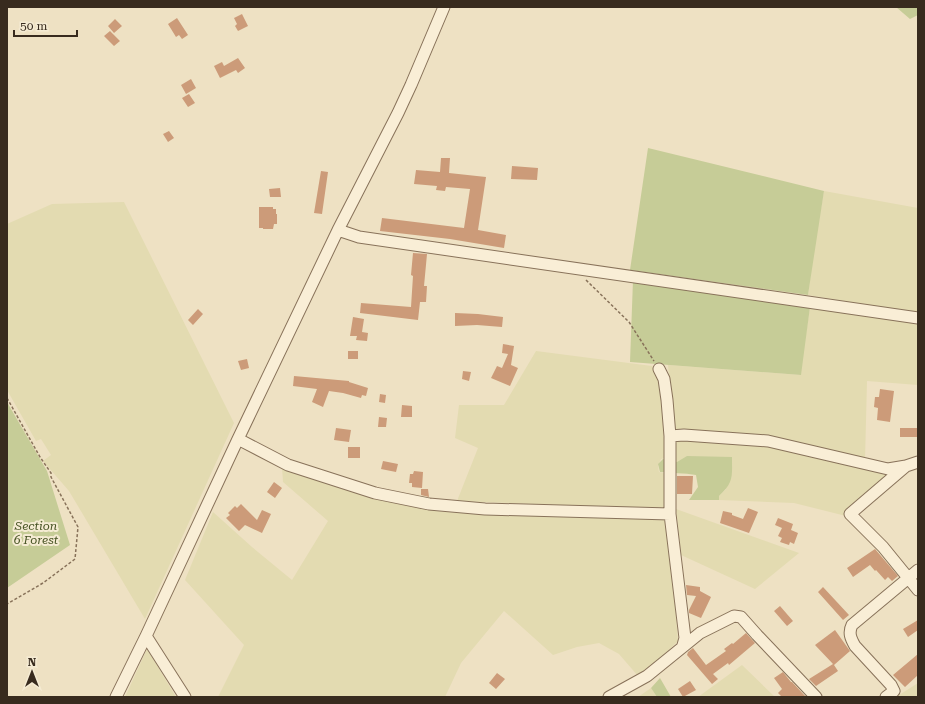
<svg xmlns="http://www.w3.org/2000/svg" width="925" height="704" font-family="'Roboto Serif',serif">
	<rect width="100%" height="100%" fill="#eee1c3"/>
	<!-- farmland -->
	<path fill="#e3dbb1" d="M824 191 918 208V313L808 295 814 249Z
		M124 202 234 423 145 619 69 491 43 461 51 455 41 439 36 441 7 390V224L52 204Z
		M810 307 918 322V385L867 381 865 460 776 437 673 429 668 365 800 375Z
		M536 351 652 366 659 377 662 393 665 458 661 459 658 466 659 472 664 473 666 509 457 501 478 448 455 438 459 405H504Z
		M674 439 767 443 893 473 846 516 794 503 719 500V496L726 489 674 461Z
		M282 467 393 500 437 511 458 513 480 510 668 516 678 641 658 661 638 676 619 654 599 643 577 647 553 655 504 611 461 663 445 697H218L244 645 185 580 213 512 252 547 292 580 328 521 283 482Z
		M676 509 799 553 755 589 681 555Z
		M147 649 176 697H125Z
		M742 665 775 697H698Z
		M918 683V697H896Z
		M651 688 657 697H638Z"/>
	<!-- green -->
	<path fill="#c6cc97" d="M896 7H918V15L910 19Z
		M648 148 824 191 808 295 630 270Z
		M633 280 810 307 801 375 630 362Z
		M7 402 47 471 70 545 7 588Z
		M687 456 732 457C732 476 734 482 719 496V500H689L698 487 696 475C684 473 672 473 660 472L658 464 663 459 677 462Z
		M660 678 671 697H657L651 688Z"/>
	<!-- building -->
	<path fill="#cc9b79" d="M242 14 248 26 238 31 235 26 237 24 234 18Z
		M177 18 188 35 182 39 179 35 176 37 168 24Z
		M115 19 122 26 114 33 108 26Z
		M110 31 120 41 114 46 104 36Z
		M238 58 245 68 238 73 236 70 220 78 214 66 222 62 224 66Z
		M191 79 196 88 186 94 181 85Z
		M189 94 195 103 188 107 182 98Z
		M169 131 174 138 168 142 163 134Z
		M441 158H450L449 173 486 177 478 230 506 235 504 248 450 239 380 231 382 218 464 228 470 189 446 187 445 191 436 190 437 186 414 184 416 170 440 172Z
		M512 166 538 168 537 180 511 179Z
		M321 171 328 172 322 214 314 213Z
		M280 188 281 197H270L269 189Z
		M259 207H273V209H276V214H277V224H274L273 229H263V228H259Z
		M413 253 427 254 424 286H427L426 302H420L418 320 360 313 361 303 411 307 413 276 411 275Z
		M198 309 203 314 193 325 188 320Z
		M455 313 478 314 503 317 502 327 477 325 455 326Z
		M353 317 364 319 362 332 368 333 367 341 356 340 357 336H350Z
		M503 344 514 346 511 365 518 368 510 386 491 378 497 366 502 368 508 354 502 353Z
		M348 351H358V359H348Z
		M247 359 249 368 241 370 238 361Z
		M463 371 471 372 469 381 462 379Z
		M294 376 349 381V382L368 388 366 396 362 395 361 398 343 393 329 391 323 407 312 402 317 389 293 386Z
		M880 389 894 391 890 422 877 420 878 408 874 407 875 397H879Z
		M380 394 386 395 385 403 379 402Z
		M402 405 412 406V417H401Z
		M379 417 387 418 386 427H378Z
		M336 428 351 430 349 442 334 440Z
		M900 428H918V437H900Z
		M348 447H360V458H348Z
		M383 461 398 464 396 472 381 469Z
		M414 471 423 472 422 488 412 487V483H409L410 474H413Z
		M677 476H693L692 494H677Z
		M274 482 282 488 275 498 267 492Z
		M421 489H428L429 497 421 495Z
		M241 504 257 520 262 510 271 514 262 533 245 525 239 531 226 518 230 515 228 513 235 506 237 508Z
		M748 508 758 512 749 533 720 523 723 511 732 513V515L743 519Z
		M778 518 793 524 791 530 798 533 794 544 790 542 789 545 780 542 782 538 778 536 782 528 775 525Z
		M875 549 898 576 892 581 888 577 885 580 876 570 875 571 870 565 853 577 847 568Z
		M686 585 700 587V591L711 597 701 618 689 613V610L696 596 687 595Z
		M823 587 849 615 843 620 818 592Z
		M780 606 793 621 787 626 774 611Z
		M918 620V630L908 637 903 629Z
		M835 630 850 651 834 665 838 671 816 686 809 679 833 664 815 645Z
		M746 633 755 643 729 665 728 663 713 674 718 679 712 684 687 655 688 652 693 648 706 665 726 651 724 649 732 643 733 644Z
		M918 654V675L905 687 893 675Z
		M783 672 791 682H792L806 697H782L778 693 782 689 774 678Z
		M497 673 505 679 496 689 489 683Z
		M690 681 696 690 683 697 678 689Z"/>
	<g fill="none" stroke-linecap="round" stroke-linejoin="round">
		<defs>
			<path id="minor" d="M338 230 359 237 918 318
				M659 369 664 379 667 400 670 436V514L685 638 683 645
				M670 436 684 435 768 441 888 469 906 466
				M238 439 288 465 375 493 429 504 485 509 670 514
				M918 462 906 466 850 514 883 547 918 590
				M146 636 185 697
				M116 697 146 636 238 439 338 230 398 113 411 85 444 7
				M609 697 647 676 700 633 734 616 741 617 757 635 816 697
				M886 697 894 691 891 685 855 646C851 639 848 633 852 625L918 570"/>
		</defs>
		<!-- minor casing -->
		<use href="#minor" stroke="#88725a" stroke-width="13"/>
		<!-- path -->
		<path stroke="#88725a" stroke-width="1.5" stroke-dasharray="3 2" stroke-linecap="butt" d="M586 280 629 322 654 361
			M7 398 40 457 51 473V477L78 527 75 559 43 583 7 604"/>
		<!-- minor -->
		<use href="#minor" stroke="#f9eed6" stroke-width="11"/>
	</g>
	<g text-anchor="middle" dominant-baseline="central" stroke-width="4" stroke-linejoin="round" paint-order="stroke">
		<!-- park labels -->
		<g font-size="12" font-style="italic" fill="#485425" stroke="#f5ebd3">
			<text x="36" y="526">Section<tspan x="36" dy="14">6 Forest</tspan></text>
		</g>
	</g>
	<!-- border -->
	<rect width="925" height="704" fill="none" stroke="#382b1e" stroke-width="16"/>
	<!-- north arrow -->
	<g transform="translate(32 672)" stroke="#f5ebd3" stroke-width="3" paint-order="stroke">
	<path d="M0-3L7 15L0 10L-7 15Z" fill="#382b1e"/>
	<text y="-6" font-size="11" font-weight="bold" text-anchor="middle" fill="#382b1e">N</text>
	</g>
	<!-- scale -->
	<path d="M14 30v6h63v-6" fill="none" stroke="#382b1e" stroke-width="2"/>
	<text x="20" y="30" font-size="12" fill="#382b1e" stroke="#f5ebd3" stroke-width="3" paint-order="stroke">50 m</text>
</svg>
